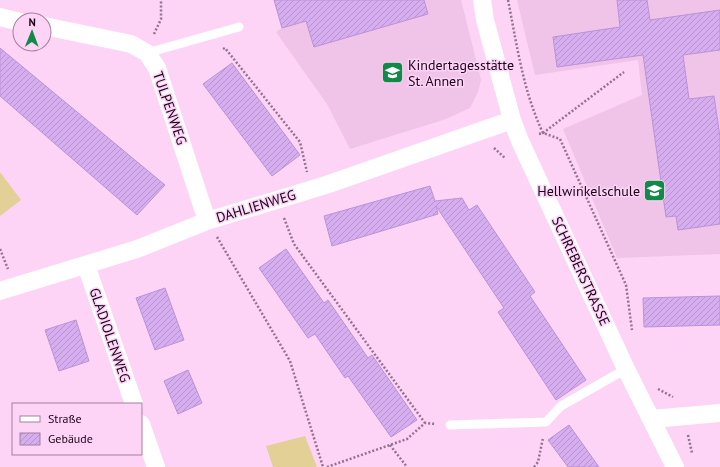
<svg xmlns="http://www.w3.org/2000/svg" width="720" height="467" font-family="'PT Sans',sans-serif">
	<defs>
		<pattern id="building-hatch" width="6" height="6" patternUnits="userSpaceOnUse"><rect width="6" height="6" fill="#d6aef0"/><path d="M-1 1l2-2M0 6l6-6M5 7l2-2" fill="none" stroke="#b794cd"/></pattern>
	</defs>
	<rect width="100%" height="100%" fill="#fdd3f6"/>
	<!-- built -->
	<path fill="#f0c3e8" d="M274 0H461L481 80 478 92 470 108 446 119 350 149 327 104 276 32 282 28Z
		M517 0H720V254L617 258 563 129 642 95 638 60 535 75Z"/>
	<!-- green -->
	<path fill="#e3d097" d="M0 172 21 200 0 216Z
		M305 436 317 467H273L266 446Z"/>
	<!-- building -->
	<path fill="url(#building-hatch)" stroke="#bc91d7" d="M274 0H424L428 14 314 47 306 21 282 28Z
		M617 0H647L650 20 720 10V50L683 55 689 99 714 96 720 137V224L678 230 676 216 666 217 643 55 557 67 553 37 620 27Z
		M0 48 165 185 137 215 0 96Z
		M232 63 300 155 272 176 203 84Z
		M430 186 435 201 462 198 469 210 477 205 535 292 530 296 586 380 556 400 498 312 504 308 436 206 438 214 332 246 324 216Z
		M286 249 324 303 328 300 368 358 372 355 417 420 391 437 348 376 345 378 315 334 308 338 259 268Z
		M165 288 184 340 155 350 136 298Z
		M720 296V325L644 327 643 298Z
		M76 320 89 361 59 371 45 330Z
		M188 370 202 403 178 414 164 381Z
		M569 425 599 467H568L548 440Z"/>
	<g fill="none" stroke-linecap="round" stroke-linejoin="round">
		<!-- path -->
		<path stroke="#93728e" stroke-width="2.5" stroke-dasharray="2 2" stroke-linecap="butt" d="M508 0C517 45 523 91 543 133L560 139 626 285 632 330
			M154 34 161 19V0
			M223 49 225 48 300 142 307 172
			M539 134 543 133 624 72
			M494 148 505 158
			M284 218 294 244 425 423
			M217 237 290 361 323 467
			M0 249 8 269
			M658 389 673 397
			M688 435 692 453
			M390 445 407 467
			M327 467 407 439 425 423 436 424
			M534 467 538 462 543 438"/>
		<!-- lane -->
		<path stroke="#fff" stroke-width="9" d="M147 53 239 27
			M450 425 546 422 561 406 626 369"/>
		<!-- street -->
		<path stroke="#fff" stroke-width="18" d="M482 0 485 20 512 120 520 141 626 369 675 467
			M0 17 20 22
			M44 26 131 44 147 53 157 68 207 221
			M86 265 134 404
			M0 291 137 249 207 221 326 185 512 120
			M652 419 720 413
			M141 424 156 467"/>
	</g>
	<!-- icons -->
	<defs>
		<symbol id="school-square" viewBox="-11 -11 22 22"><rect x="-9" y="-9" width="18" height="18" rx="4" fill="#0e8b46" stroke="#fdd3f6"/><path d="M0-5L7-2L0 1L-7-2ZM-4 1L0 2.5L4 1V4Q0 6-4 4Z" fill="#fff"/></symbol>
	</defs>
	<g fill-rule="evenodd">
		<use href="#school-square" x="380" y="60" width="25" height="25"/>
		<use href="#school-square" x="642" y="178" width="25" height="25"/>
	</g>
	<g text-anchor="middle" dominant-baseline="central" stroke-width="3" stroke-linejoin="round" paint-order="stroke">
		<!-- poi labels -->
		<g font-size="14" fill="#1b0418" stroke="#fdd3f6" text-anchor="start">
			<text x="408" y="65">Kindertagesstätte<tspan x="408" dy="16">St. Annen</tspan></text>
			<text x="640" y="191" text-anchor="end">Hellwinkelschule</text>
		</g>
		<!-- street labels -->
		<g font-size="14" fill="#1b0418" stroke="#fdd3f6">
			<text transform="translate(170 108) rotate(71)">TULPENWEG</text>
			<text transform="translate(256 206) rotate(-17)">DAHLIENWEG</text>
			<text transform="translate(581 271) rotate(65)">SCHREBERSTRASSE</text>
			<text transform="translate(110 335) rotate(71)">GLADIOLENWEG</text>
		</g>
	</g>
	<!-- legend -->
	<rect x="12" y="403" width="130" height="52" fill="#fdd3f6" stroke="#a3809d"/>
	<rect x="20" y="416" width="20" height="6" fill="#ffffff" stroke="#a3809d"/>
	<text x="48" y="423" font-size="12" fill="#1b0418">Straße</text>
	<rect x="20" y="433" width="20" height="12" fill="url(#building-hatch)" stroke="#a3809d"/>
	<text x="48" y="443" font-size="12" fill="#1b0418">Gebäude</text>
	<!-- north arrow -->
	<g transform="translate(32 32) rotate(1)"><circle r="19" fill="#fdd3f6" stroke="#a3809d"/>
	<path d="M0-3L7 15L0 10L-7 15Z" fill="#0e8b46"/>
	<text y="-6" font-size="11" font-weight="bold" text-anchor="middle" fill="#1b0418">N</text>
	</g>
</svg>
